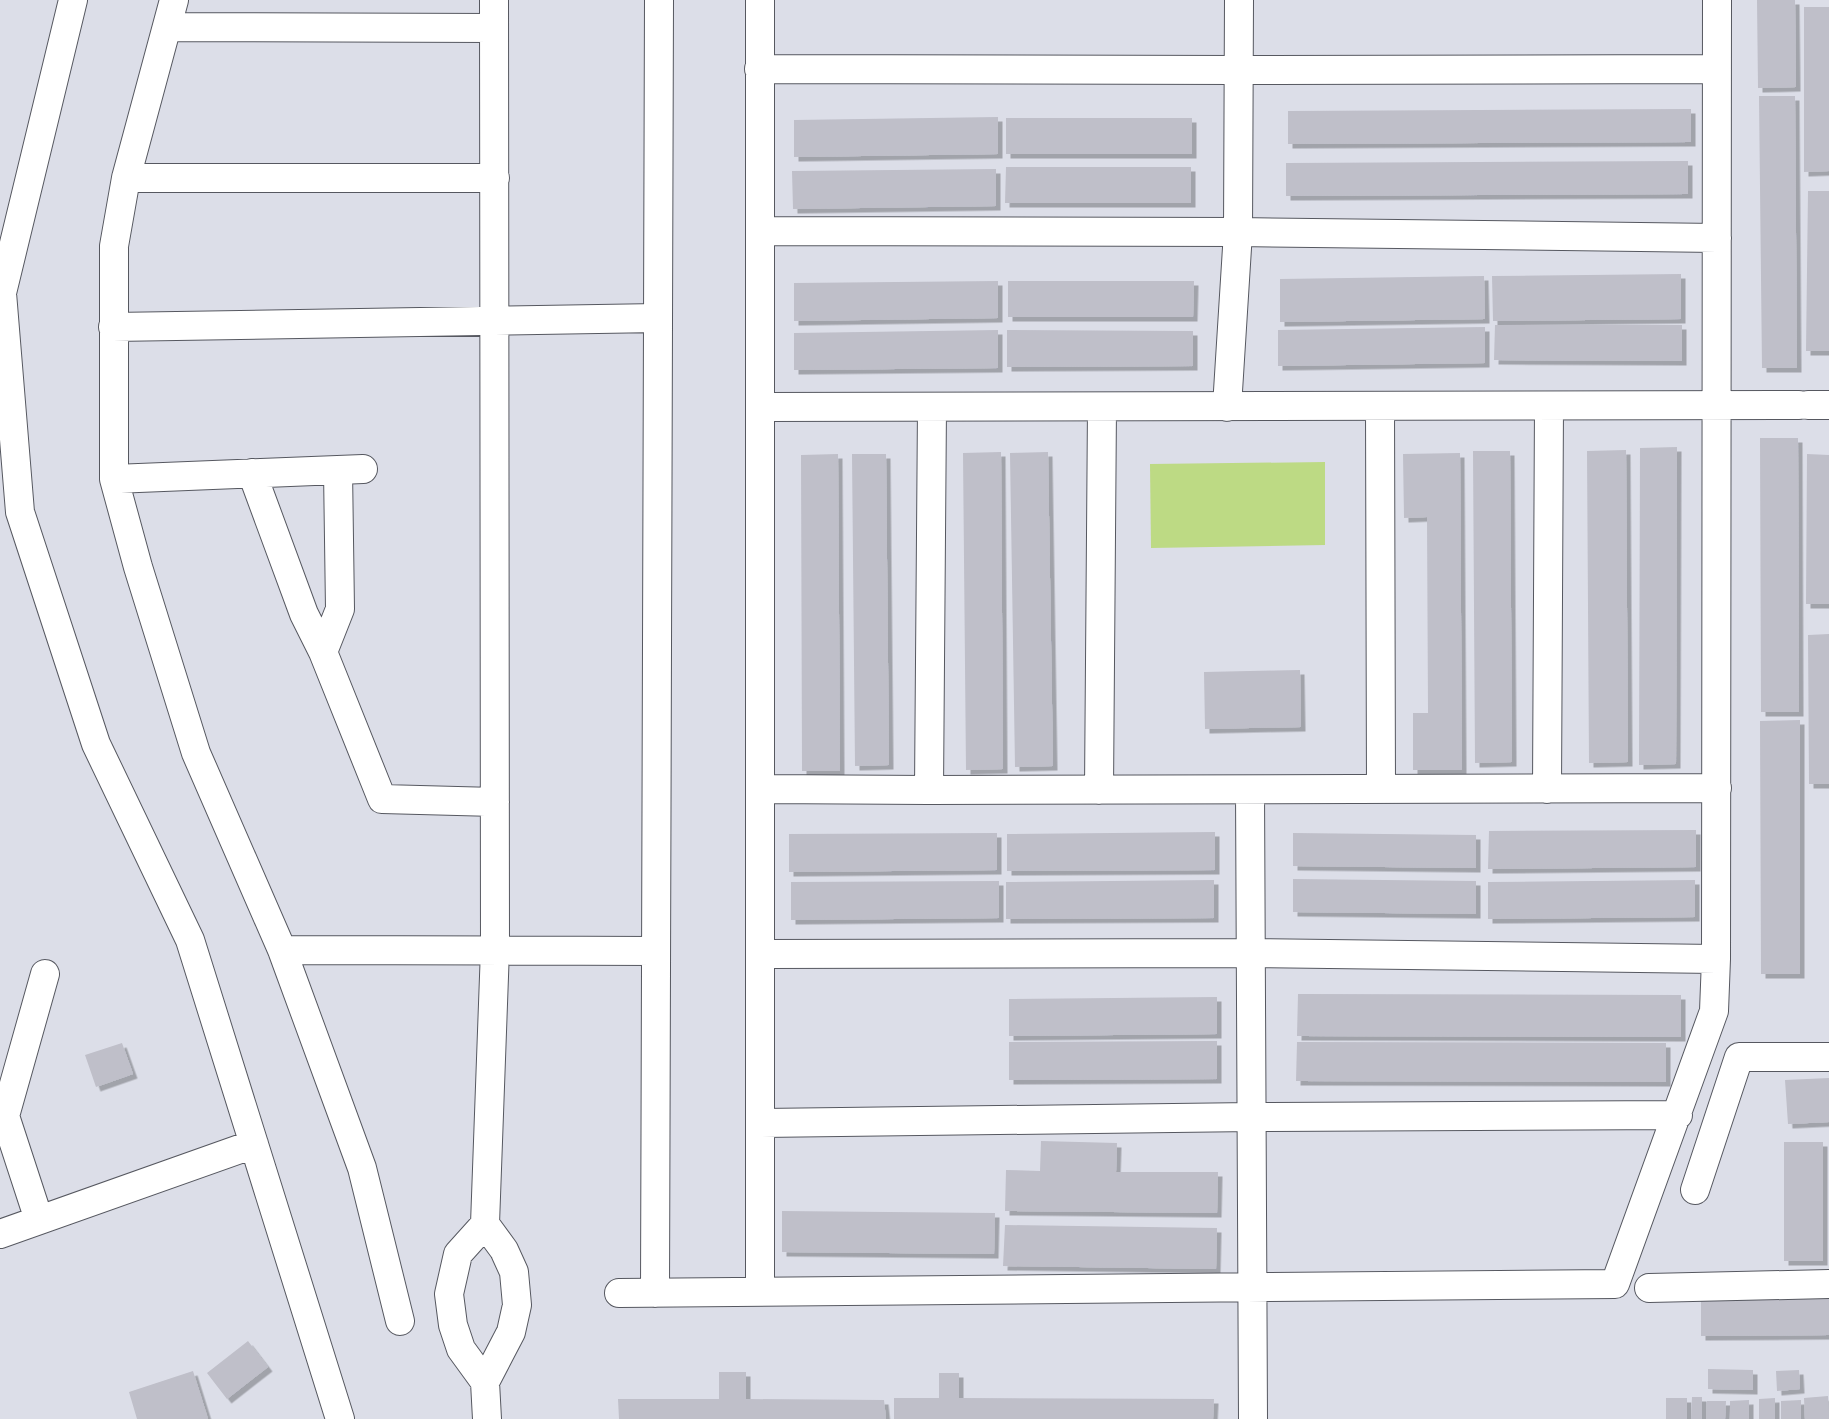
<svg xmlns="http://www.w3.org/2000/svg" width="1829" height="1419" font-family="'PT Serif',serif">
	<defs>
		<filter id="shadow"><feDropShadow dx="4.5" dy="4.5" stdDeviation="0" flood-color="#0004"/></filter>
	</defs>
	<rect width="100%" height="100%" fill="#dcdee8"/>
	<!-- green -->
	<path fill="#bdda84" d="M1325 462V545L1151 548 1150 464Z"/>
	<!-- building -->
	<path fill="#bfbfc9" filter="url(#shadow)" d="M1757 0H1795L1796 87 1758 88Z
		M1804 7H1829V171L1804 172Z
		M1759 96H1795L1797 368H1762Z
		M1691 109V142L1288 144V111Z
		M998 117V154L794 157V120Z
		M1006 118H1192V154H1006Z
		M1688 161V194L1286 196V163Z
		M1006 167H1191V203H1005Z
		M996 169V206L793 209 792 171Z
		M1808 191H1829V351H1806Z
		M1681 274V319L1493 321 1492 276Z
		M1484 276 1485 319 1280 322V279Z
		M998 281V318L794 321V283Z
		M1008 281H1194L1193 317H1008Z
		M1495 325H1682V361L1494 360Z
		M1485 327V363L1278 366V330Z
		M998 330V368L794 370V333Z
		M1007 330 1193 331V366L1007 367Z
		M1760 438H1798L1799 712H1761Z
		M1677 447 1676 764 1639 765 1640 448Z
		M1626 450 1628 762 1589 763 1587 451Z
		M1473 451H1510L1512 762 1475 763Z
		M1001 452 1003 769 966 770 963 453Z
		M1048 452 1053 766 1015 767 1010 453Z
		M1460 453 1462 770H1413V713H1428L1427 517 1404 518 1403 454Z
		M838 454 840 771H802L801 455Z
		M852 454H886L889 765 855 766Z
		M1807 454 1829 455V604H1806Z
		M1829 634V784H1809L1808 635Z
		M1300 670 1301 727 1205 729 1204 672Z
		M1800 720V974H1761L1760 721Z
		M1696 830V867L1488 869 1489 831Z
		M1215 832V870L1007 871V834Z
		M997 833V870L789 872V834Z
		M1293 833 1476 835V868L1293 866Z
		M1293 879 1476 881V914L1293 912Z
		M1214 880V918L1006 919V882Z
		M1695 880V917L1488 919V882Z
		M999 881V918L791 920V882Z
		M1298 994 1681 995V1037L1297 1036Z
		M1217 997V1034L1009 1036V999Z
		M1217 1041V1079L1009 1080V1042Z
		M1297 1042 1666 1043V1082L1296 1081Z
		M122 1043 133 1074 96 1087 85 1055Z
		M1829 1078V1122L1788 1124 1785 1080Z
		M1041 1141 1117 1143 1116 1172H1218L1217 1213 1005 1211 1006 1170 1040 1171Z
		M1784 1142H1823V1261H1784Z
		M782 1211 995 1213 994 1254 782 1252Z
		M1005 1225 1217 1228 1216 1269 1003 1266Z
		M1701 1296H1829V1335L1701 1336Z
		M248 1341 268 1367 227 1399 207 1373Z
		M1708 1369 1753 1370V1390L1708 1389Z
		M1799 1370 1800 1389 1777 1391 1776 1371Z
		M193 1371 208 1419H137L129 1392Z
		M719 1372H746V1399L884 1400 886 1419H619L618 1399H719Z
		M939 1373H959V1398L1214 1399 1213 1419H894V1398H939Z
		M1828 1396 1829 1419H1805L1804 1398Z
		M1692 1397H1702V1419H1691Z
		M1666 1398H1687V1419H1666Z
		M1775 1398V1419H1759V1399Z
		M1749 1400V1419H1730V1401Z
		M1801 1400V1419H1781V1401Z
		M1707 1401H1726L1725 1419H1707Z"/>
	<g fill="none" stroke-linecap="round" stroke-linejoin="round">
		<defs>
			<path id="minor" d="M73 0 2 293 20 512 96 744 190 940 340 1419
				M174 0 126 178 114 246V479L138 567 196 753 282 950 362 1168 400 1321
				M760 0V1292
				M168 27 494 28
				M759 69 1238 70 1717 69
				M126 178H495
				M760 231 1238 232 1717 238
				M113 327 658 318
				M1808 405H1829
				M1380 406 1381 789
				M760 407 1799 405
				M1227 407 1238 232 1239 0
				M252 473 304 614 323 652 382 799 495 802
				M114 479 363 469
				M323 652 340 609 338 470
				M760 789 929 790 1717 788
				M1547 789 1549 406
				M929 790 932 407
				M1099 790 1102 407
				M1250 790 1253 1419
				M282 950 656 951
				M761 954 1251 953 1716 959
				M761 1123 1252 1117 1678 1115
				M1695 1190 1739 1057H1829
				M39 1220 5 1116 45 974
				M485 1224 458 1254 449 1294 453 1325 461 1349 485 1382
				M0 1234 254 1144
				M1649 1288 1829 1284
				M619 1293 1615 1284 1714 1011 1716 959 1717 0
				M655 1293 659 0
				M487 1419 485 1382 511 1332 517 1305 514 1272 504 1250 485 1224 495 949 494 0"/>
		</defs>
		<!-- minor casing -->
		<use href="#minor" stroke="#565860" stroke-width="30"/>
		<!-- minor -->
		<use href="#minor" stroke="#fff" stroke-width="28"/>
	</g>
</svg>
